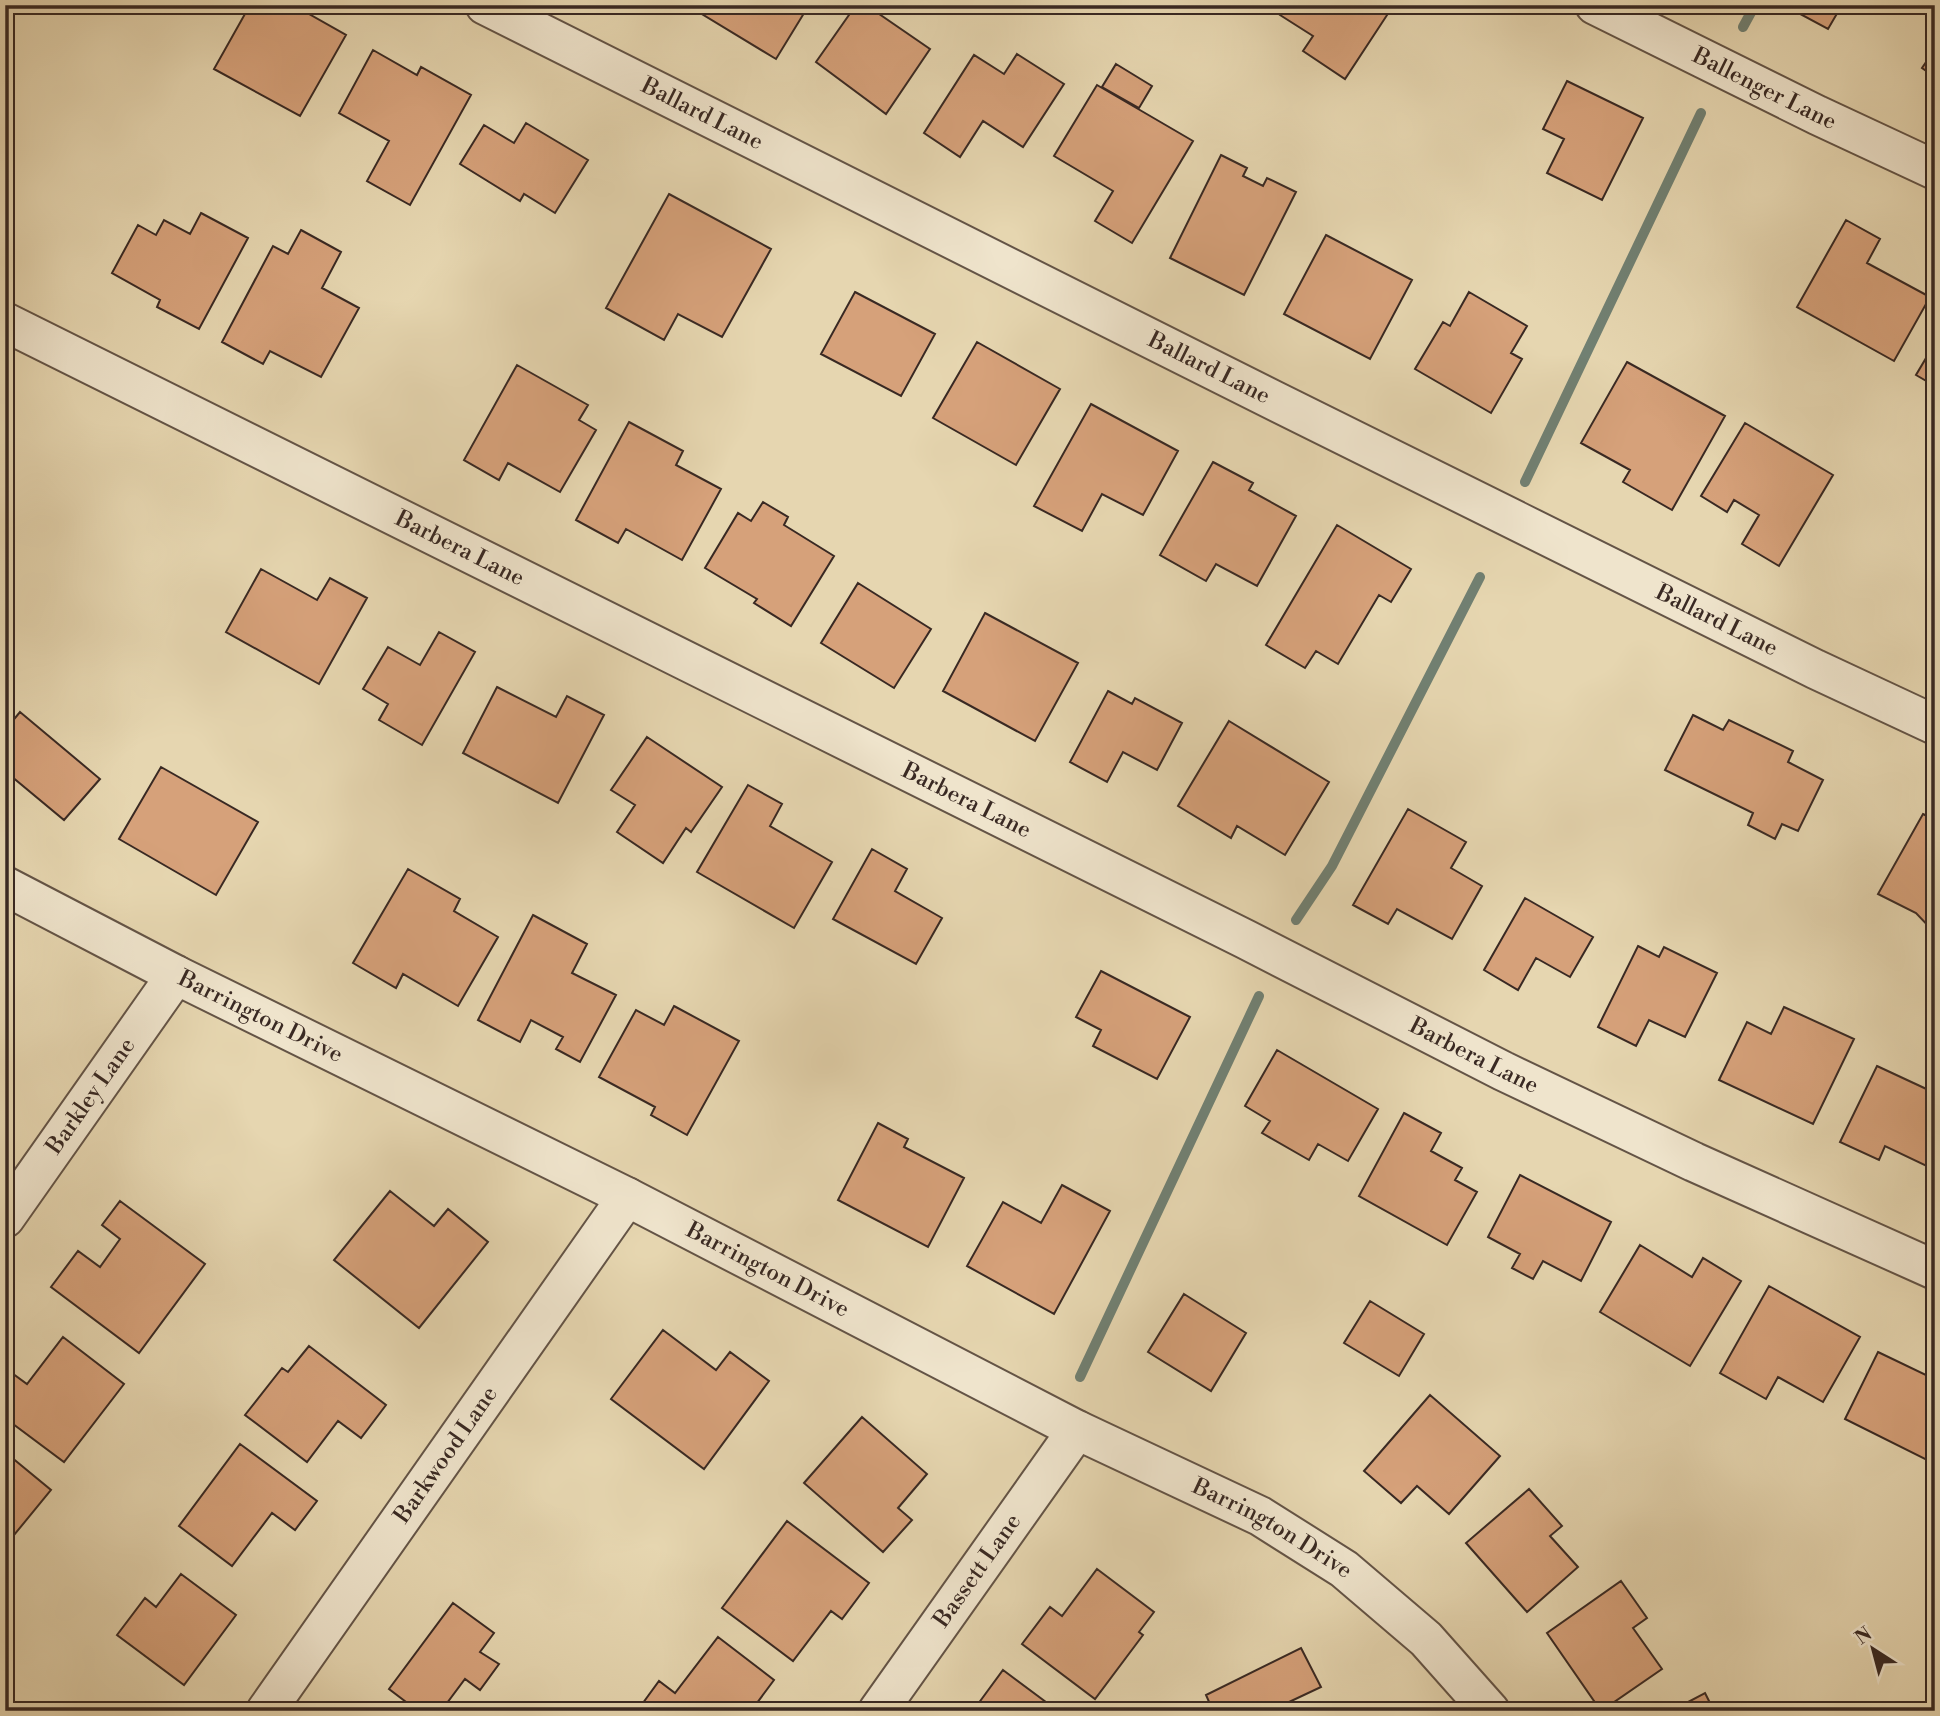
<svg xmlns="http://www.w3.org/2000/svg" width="1940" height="1716" font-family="'Libre Bodoni',serif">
	<rect width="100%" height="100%" fill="#e6d6b0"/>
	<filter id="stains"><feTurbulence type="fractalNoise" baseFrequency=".00286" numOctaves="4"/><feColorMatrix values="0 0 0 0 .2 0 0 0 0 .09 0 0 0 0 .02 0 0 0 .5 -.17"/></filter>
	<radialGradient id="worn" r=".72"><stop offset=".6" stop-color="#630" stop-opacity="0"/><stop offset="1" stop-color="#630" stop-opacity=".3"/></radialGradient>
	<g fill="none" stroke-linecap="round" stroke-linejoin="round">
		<!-- stream -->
		<path stroke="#718072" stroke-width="10" d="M1743 27 1755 5
			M1525 482 1701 113
			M1296 920 1332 866 1480 577
			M1080 1377 1259 996"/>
	</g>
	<!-- building -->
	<path fill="#d6a17a" stroke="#392923" stroke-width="2" d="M250 5H293L346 35 300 116 214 69Z
		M687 5H809L776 59Z
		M856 5H866L930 49 886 114 816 62Z
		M1286 5H1392L1393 6 1345 79 1303 51 1313 36 1280 15Z
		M1790 5H1842L1828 29 1789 8Z
		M1935 49V77L1922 68Z
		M373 50 417 75 421 67 471 95 410 205 367 181 389 141 339 113Z
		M1017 54 1064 84 1023 147 983 121 960 157 924 133 974 55 1004 74Z
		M1116 64 1152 86 1139 108 1102 87Z
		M1567 81 1643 118 1602 200 1547 173 1564 139 1543 129Z
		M1097 85 1193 141 1132 243 1095 221 1113 191 1054 156Z
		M526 123 588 160 555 213 524 194 520 201 460 164 484 125 514 143Z
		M1221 155 1247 168 1243 176 1263 186 1267 178 1296 192 1244 295 1170 258Z
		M669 194 771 249 722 337 678 314 664 340 606 308Z
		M201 213 248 238 199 329 157 307 160 300 112 273 138 225 156 235 164 220 190 234Z
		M1846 220 1880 239 1867 263 1930 297 1894 361 1797 307Z
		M301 230 341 252 322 288 359 308 321 377 270 351 263 364 222 342 273 246 288 254Z
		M1326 235 1412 280 1370 359 1284 314Z
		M855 292 935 334 901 396 821 354Z
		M1469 292 1527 326 1511 353 1522 359 1491 413 1415 369 1443 322 1450 326Z
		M977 342 1060 389 1016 465 933 418Z
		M1935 343V386L1916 375Z
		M1627 362 1725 416 1672 510 1623 482 1630 470 1581 443Z
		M517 365 588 405 579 420 596 430 560 492 508 463 499 480 464 460Z
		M1091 404 1178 451 1143 515 1102 494 1082 531 1034 506Z
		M629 422 683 451 676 465 721 489 682 560 626 529 618 543 576 520Z
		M1745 423 1833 475 1779 566 1742 544 1759 515 1734 500 1727 512 1701 496Z
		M1213 462 1253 483 1249 490 1296 516 1257 586 1216 564 1206 581 1160 555Z
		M763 502 788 517 784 525 834 556 791 626 754 603 757 599 705 568 738 513 751 521Z
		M1337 525 1411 569 1391 602 1379 595 1338 664 1316 651 1305 668 1266 645Z
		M261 569 317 600 330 578 367 598 319 684 226 632Z
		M858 583 931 629 894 688 821 643Z
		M985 613 1078 663 1035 741 943 691Z
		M439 632 475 652 422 745 379 720 388 704 363 689 388 647 420 665Z
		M497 687 556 717 567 696 604 715 558 803 463 753Z
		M1108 691 1132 704 1135 698 1182 723 1157 770 1123 752 1107 782 1070 762Z
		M20 712 100 779 64 820 5 771V730Z
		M1693 715 1723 730 1729 720 1793 751 1788 762 1823 780 1798 831 1782 824 1775 839 1748 825 1753 813 1665 770Z
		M1229 721 1329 782 1285 855 1237 826 1231 838 1178 806Z
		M647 737 722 787 691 832 686 828 663 863 617 832 635 805 611 790Z
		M161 767 258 822 216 895 119 839Z
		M748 785 782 804 770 826 832 862 794 928 697 872Z
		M1408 809 1466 842 1451 868 1482 886 1452 939 1397 909 1388 924 1353 905Z
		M1923 814 1935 820V933L1916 913 1878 894Z
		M872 849 907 869 895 891 942 918 916 964 833 919Z
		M408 869 460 899 454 911 498 937 458 1006 403 974 396 988 353 963Z
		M1525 898 1593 937 1570 977 1536 958 1518 990 1484 970Z
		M533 915 587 944 572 973 616 995 580 1062 556 1049 563 1037 531 1020 520 1042 478 1020Z
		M1638 946 1659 957 1664 947 1717 973 1685 1037 1649 1020 1636 1046 1598 1027Z
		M1101 971 1190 1017 1157 1079 1093 1046 1101 1030 1076 1017Z
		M674 1006 739 1041 687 1135 651 1115 655 1107 599 1077 636 1010 664 1025Z
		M1784 1007 1854 1039 1813 1124 1719 1080 1747 1022 1771 1034Z
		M1277 1050 1378 1109 1348 1161 1318 1144 1309 1160 1262 1133 1270 1121 1245 1106Z
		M1877 1066 1935 1093V1170L1885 1146 1879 1160 1840 1142Z
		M1404 1113 1441 1133 1431 1151 1462 1168 1455 1180 1477 1192 1447 1245 1359 1196Z
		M878 1123 908 1139 904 1147 964 1178 928 1247 838 1200Z
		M1520 1175 1611 1222 1581 1281 1543 1261 1533 1279 1512 1268 1520 1254 1488 1237Z
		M1062 1185 1110 1211 1054 1314 967 1266 1003 1202 1041 1223Z
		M390 1191 434 1226 448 1209 488 1242 419 1328 334 1260Z
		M120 1201 205 1264 139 1353 51 1287 78 1251 100 1267 120 1239 102 1225Z
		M1640 1245 1692 1277 1703 1258 1741 1281 1690 1366 1600 1312Z
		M1769 1286 1860 1337 1823 1402 1778 1377 1766 1399 1720 1373Z
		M1184 1294 1246 1333 1211 1391 1148 1352Z
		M1370 1301 1424 1334 1399 1376 1344 1343Z
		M663 1330 716 1370 730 1352 769 1381 704 1469 611 1399Z
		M63 1337 124 1384 64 1462 5 1418V1368L27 1384Z
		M309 1346 386 1405 361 1438 338 1421 307 1462 245 1415 282 1368 288 1372Z
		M1878 1352 1932 1378 1935 1373V1464L1845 1419Z
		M1430 1395 1500 1456 1449 1514 1417 1486 1401 1503 1364 1471Z
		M862 1417 927 1474 898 1508 912 1520 883 1552 804 1483Z
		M240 1444 317 1501 295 1530 272 1513 232 1566 179 1526Z
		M5 1452 51 1490 5 1546Z
		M1529 1489 1562 1526 1550 1536 1578 1567 1527 1612 1466 1543Z
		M787 1521 869 1583 842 1619 831 1611 793 1661 722 1608Z
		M1097 1569 1154 1612 1139 1632 1143 1635 1095 1699 1022 1644 1050 1607 1062 1616Z
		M181 1574 236 1615 184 1685 117 1635 145 1598 156 1607Z
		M1621 1581 1647 1618 1633 1628 1662 1669 1601 1711 1547 1633Z
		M453 1603 494 1633 480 1652 499 1664 480 1690 465 1679 441 1711H418L389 1689Z
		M718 1637 774 1680 751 1711H645L640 1707 659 1681 675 1693Z
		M1301 1648 1321 1687 1289 1702 1294 1711H1213L1206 1695Z
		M1003 1670 1058 1711H987L978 1704Z
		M1705 1693 1714 1711H1671Z"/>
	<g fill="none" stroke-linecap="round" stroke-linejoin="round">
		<defs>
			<g id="minor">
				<path id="s1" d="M485 5 1273 400 1815 669 1935 725"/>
				<path id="s2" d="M1595 5 1817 115 1935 170"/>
				<path id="s3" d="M5 322 1245 939 1503 1071 1694 1162 1935 1270"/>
				<path id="s4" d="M5 886 176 975 627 1197 1077 1430 1260 1516 1344 1569 1426 1639 1490 1711"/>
				<path id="s5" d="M5 1218 176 975"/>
				<path id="s6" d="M266 1711 627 1197"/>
				<path id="s7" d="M878 1711 1077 1430"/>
			</g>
		</defs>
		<!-- minor casing -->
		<use href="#minor" stroke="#645446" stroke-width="42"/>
		<!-- minor -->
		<use href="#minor" stroke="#efe4cc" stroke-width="38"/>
	</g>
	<g text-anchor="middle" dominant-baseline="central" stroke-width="5" stroke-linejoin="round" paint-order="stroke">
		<!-- street labels -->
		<g font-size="23" fill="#392923" stroke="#efe4cc">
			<text stroke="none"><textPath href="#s2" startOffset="189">Ballenger Lane</textPath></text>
			<text stroke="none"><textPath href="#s1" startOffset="243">Ballard Lane</textPath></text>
			<text stroke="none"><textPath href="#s1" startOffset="810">Ballard Lane</textPath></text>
			<text stroke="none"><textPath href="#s3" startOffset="508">Barbera Lane</textPath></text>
			<text stroke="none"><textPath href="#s1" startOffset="1377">Ballard Lane</textPath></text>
			<text stroke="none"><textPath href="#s3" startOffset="1074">Barbera Lane</textPath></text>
			<text stroke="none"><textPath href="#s4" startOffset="287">Barrington Drive</textPath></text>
			<text stroke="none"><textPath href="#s3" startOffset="1642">Barbera Lane</textPath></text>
			<text stroke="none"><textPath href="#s5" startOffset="149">Barkley Lane</textPath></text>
			<text stroke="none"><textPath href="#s4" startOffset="854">Barrington Drive</textPath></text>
			<text stroke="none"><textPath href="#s6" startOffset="313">Barkwood Lane</textPath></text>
			<text stroke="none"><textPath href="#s4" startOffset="1421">Barrington Drive</textPath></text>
			<text stroke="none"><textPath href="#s7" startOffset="172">Bassett Lane</textPath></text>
		</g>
	</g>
	<!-- margin -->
	<rect width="1940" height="1716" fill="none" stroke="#e6d6b0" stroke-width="28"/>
	<rect x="7" y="7" width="1926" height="1702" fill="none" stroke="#392923" stroke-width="3.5"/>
	<rect x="14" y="14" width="1912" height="1688" fill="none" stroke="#392923" stroke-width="2"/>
	<!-- north arrow -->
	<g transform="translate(1873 1649) rotate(324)" stroke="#efe4cc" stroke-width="5" paint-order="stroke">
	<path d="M0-5L12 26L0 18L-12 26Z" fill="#392923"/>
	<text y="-10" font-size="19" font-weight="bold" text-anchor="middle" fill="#392923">N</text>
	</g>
	<rect width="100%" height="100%" filter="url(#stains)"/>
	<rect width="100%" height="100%" fill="url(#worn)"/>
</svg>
